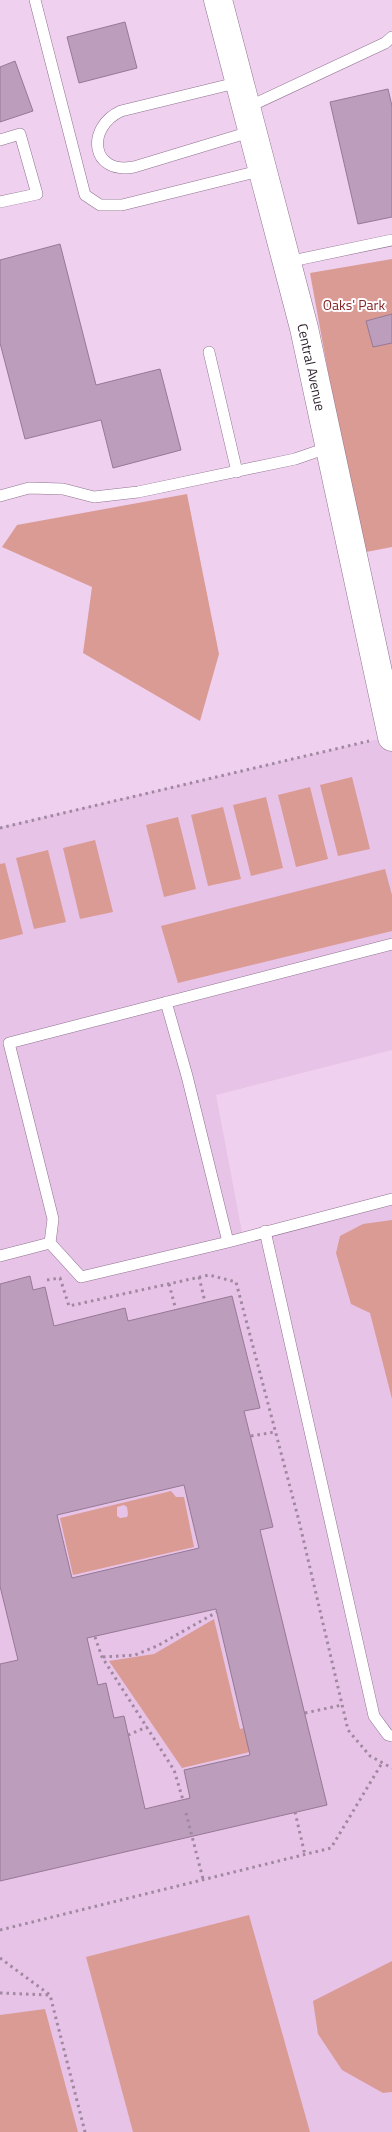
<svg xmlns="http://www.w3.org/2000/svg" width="392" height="2132" font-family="'Titillium Web',sans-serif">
	<rect width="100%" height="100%" fill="#efd0ef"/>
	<!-- built -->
	<path fill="#e7c3e7" d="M392 736V1050L216 1095 242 1232 392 1196V2132H0V827Z"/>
	<!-- green -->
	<path fill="#da9b94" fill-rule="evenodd" d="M392 259V547L361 553 310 273Z
		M187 494 219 654 200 721 83 653 92 587 2 547 17 525Z
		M352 777 370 849 338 856 320 785Z
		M310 787 328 859 296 867 278 795Z
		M266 797 283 868 251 876 233 805Z
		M223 807 241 879 208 886 191 815Z
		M178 817 196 889 164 897 146 825Z
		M95 840 113 912 80 919 63 848Z
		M48 850 66 922 34 929 16 858Z
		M5 863 23 934 0 940V864Z
		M385 869 392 895V931L178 983 161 926Z
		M392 1220V1399L370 1313 351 1304 336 1253 340 1236 363 1224Z
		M171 1491 176 1497H184L194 1547 73 1575 60 1518ZM124 1505 127 1507 128 1514 127 1517 120 1518 117 1516V1507Z
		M214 1619 240 1729 252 1726 258 1750 182 1768 109 1661 154 1654Z
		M249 1915 310 2132H133L86 1957Z
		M392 1961V2092L383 2093 342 2070 318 2034 313 2001Z
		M45 2009 78 2132H0V2015Z"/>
	<!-- building -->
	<path fill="#bc9ebc" stroke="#967996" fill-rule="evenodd" d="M125 22 137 68 79 83 67 37Z
		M15 61 33 111 0 122V67Z
		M388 89 392 106V217L358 224 330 102Z
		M60 244 96 385 160 369 181 450 113 468 101 420 25 439 0 343V260Z
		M392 314V343L373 347 366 321Z
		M30 1276 33 1290 45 1287 54 1326 125 1308 128 1321 232 1296 260 1408 244 1411 273 1527 260 1530 327 1805 0 1881V1664L18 1660 0 1586V1284ZM184 1485 199 1548 72 1578 57 1515ZM216 1609 250 1755 184 1770 190 1798 145 1809 124 1716 114 1718 106 1683 98 1685 87 1638Z"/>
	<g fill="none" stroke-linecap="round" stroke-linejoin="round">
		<defs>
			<path id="lane" d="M35 0 85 195 100 205H122L263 170
				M240 82 121 111C86 127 90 175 134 167L253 131
				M246 108 385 43 392 37
				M0 140 20 134 37 194 0 202
				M287 262 392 240
				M209 352 237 472
				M0 496 29 488 63 489 94 497 138 492 295 459 330 447
				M392 944 9 1043 53 1219 50 1243 81 1277 228 1242 392 1199
				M166 1002 187 1076 228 1242
				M265 1231 374 1716 388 1735 392 1736
				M0 1256 50 1243"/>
			<g id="secondary">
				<path id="s1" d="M218 0 304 328 392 737"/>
			</g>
		</defs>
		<!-- lane casing -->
		<use href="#lane" stroke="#907390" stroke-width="12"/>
		<!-- secondary casing -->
		<use href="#secondary" stroke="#907390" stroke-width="29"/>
		<!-- path -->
		<path stroke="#a088a0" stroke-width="3" stroke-dasharray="2.5 4" stroke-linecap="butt" d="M0 828 369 741
			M199 1277 205 1302
			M47 1280 60 1278 69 1306 209 1275 236 1282 299 1521 348 1730 370 1756 392 1768
			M169 1284 176 1310
			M251 1436 275 1432
			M95 1637 102 1657 174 1770 183 1800
			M103 1657 135 1655 157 1646 217 1612
			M305 1713 342 1705
			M128 1735 147 1727
			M295 1812 305 1855
			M186 1813 203 1879
			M0 1930 331 1848 382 1763
			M0 1958 50 1995 85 2132
			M0 1993 49 1995"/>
		<!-- lane -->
		<use href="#lane" stroke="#fff" stroke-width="11"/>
		<!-- secondary -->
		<use href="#secondary" stroke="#fff" stroke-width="28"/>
	</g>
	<g text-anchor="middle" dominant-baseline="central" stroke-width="4" stroke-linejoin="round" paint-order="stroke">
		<!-- park labels -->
		<g font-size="14" fill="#822623" stroke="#fffcff">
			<text x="354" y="304">Oaks' Park</text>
		</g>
		<!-- street labels -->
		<g font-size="14" fill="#271b27" stroke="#fffcff">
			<text stroke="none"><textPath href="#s1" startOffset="379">Central Avenue</textPath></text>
		</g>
	</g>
</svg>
